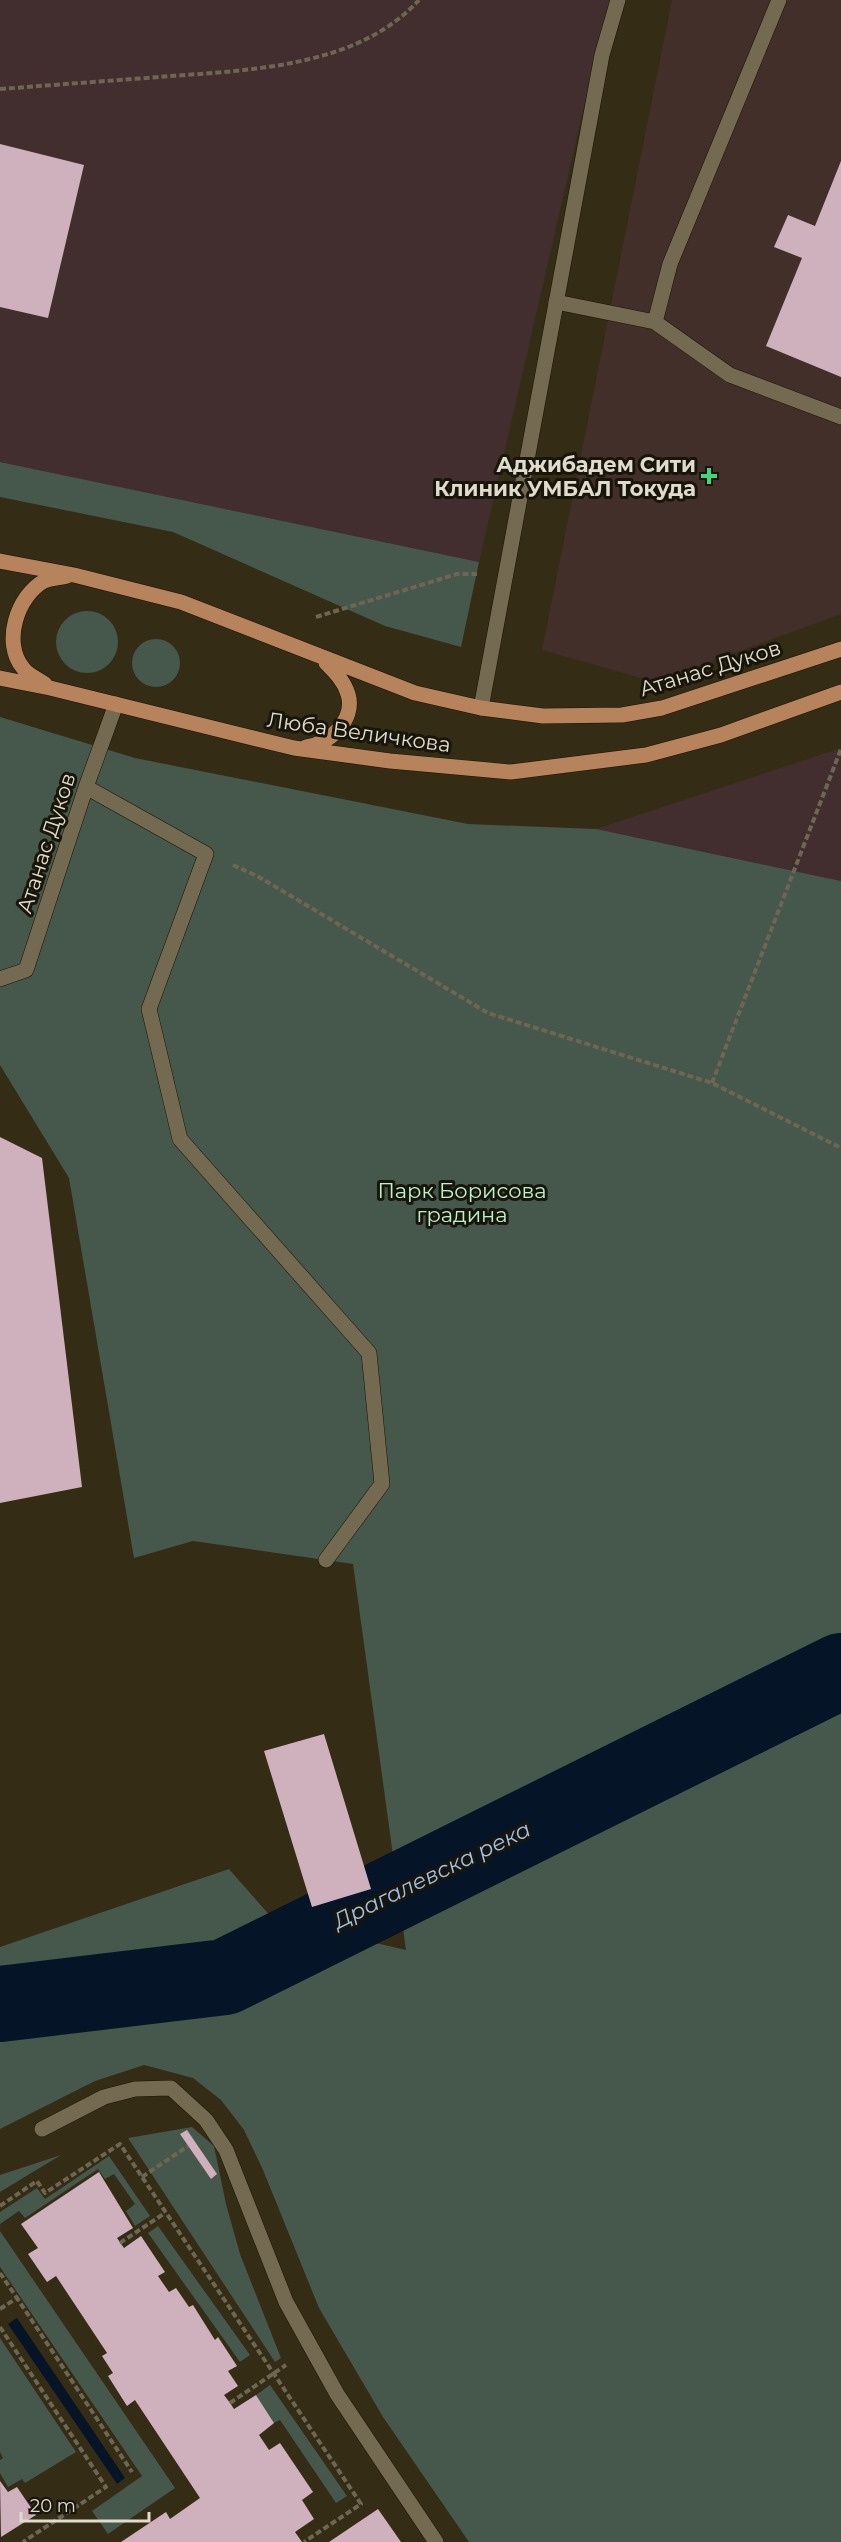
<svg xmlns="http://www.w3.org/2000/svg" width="841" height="2542" font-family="Montserrat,sans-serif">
	<rect width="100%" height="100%" fill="#342c15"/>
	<!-- commercial -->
	<path fill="#432e2f" d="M0 0H613L585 102 479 562 0 462Z
		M841 748V881L596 829Z"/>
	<!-- medical -->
	<path fill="#422f29" d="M672 0H841V614L655 682 542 650Z"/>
	<!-- green -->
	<path fill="#46574b" d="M0 462 479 562 461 647 385 626 173 532 0 497Z
		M56 642a31 31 0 1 1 62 0a31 31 0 1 1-62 0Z
		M132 663a24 24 0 1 1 48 0a24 24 0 1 1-48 0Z
		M0 717 135 758 468 824 596 829 841 881V2542H469L383 2417 319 2308 263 2170 244 2130 221 2100 193 2078 144 2065 95 2081 0 2129V1947L229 1869 273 1919 406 1950 353 1564 193 1541 134 1558 69 1178 0 1065Z
		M192 2127 214 2146 226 2204 240 2254 281 2358 275 2362 128 2138Z
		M61 2155 0 2192V2175Z
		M109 2156 150 2216 135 2226 126 2211 135 2204 114 2174 105 2179 98 2169 25 2218 19 2211 0 2224V2212L37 2188 45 2199Z
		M158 2226 250 2355 240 2362 148 2233Z
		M0 2231 175 2488 108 2534 92 2511 142 2476 0 2267Z
		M0 2338 76 2452 25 2483 22 2479 8 2487 0 2473V2460L3 2458 0 2452Z
		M270 2385 347 2496 336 2503 280 2420 274 2423 256 2395Z"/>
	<!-- water -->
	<path fill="#061427" d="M17 2318 125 2478 117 2484 8 2324Z"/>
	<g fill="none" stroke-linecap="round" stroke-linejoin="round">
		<!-- river -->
		<path stroke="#061427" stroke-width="76" d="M0 2004 225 1977 841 1671"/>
	</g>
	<!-- building -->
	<path fill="#cfb1be" d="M0 144 84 165 48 318 0 307Z
		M841 161V377L766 346 802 258 774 247 788 215 815 226Z
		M0 1137 42 1158 82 1487 0 1503Z
		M324 1734 371 1889 312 1907 264 1751Z
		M187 2130 217 2174 211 2179 180 2134Z
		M99 2172 133 2228 117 2238 124 2248 141 2236 165 2272 158 2276 169 2292 176 2288 189 2307 193 2305 215 2340 218 2337 237 2366 228 2371 238 2386 224 2395 230 2403 234 2409 256 2395 274 2423 259 2435 269 2450 280 2443 313 2492 302 2500 314 2519 295 2532 302 2542H121L166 2512 170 2519 200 2498 135 2400 127 2406 108 2376 113 2373 102 2356 107 2353 56 2276 47 2282 28 2254 38 2248 21 2224Z
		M0 2481 8 2492 17 2487 36 2515 1 2537Z
		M378 2509 401 2542H329Z"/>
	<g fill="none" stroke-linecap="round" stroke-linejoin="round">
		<defs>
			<path id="service" d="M556 302 655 322 730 375 841 417
				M655 322 670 264 779 0
				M86 787 206 854 149 1009 180 1139 369 1353 382 1484 326 1560
				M0 979 26 970 86 787 116 704
				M42 2129 104 2097 135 2089 171 2088 206 2120 226 2150 286 2302 337 2394 436 2542"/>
			<path id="minor" d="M481 708 602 55 618 0"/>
			<path id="primary" d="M0 561 74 575 181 602 415 693 481 708 543 716 622 715 662 708 841 649
				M0 678 50 688 294 748 390 761 511 772 646 755 721 735 841 692
				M45 684C38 679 28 675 23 668 2 643 17 596 44 581 50 578 60 578 67 576
				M306 747C329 744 356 720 348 694 344 681 335 672 326 663"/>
		</defs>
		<!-- service casing -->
		<use href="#service" stroke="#1c1401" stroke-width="16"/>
		<!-- minor casing -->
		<use href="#minor" stroke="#1c1401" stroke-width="16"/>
		<!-- primary casing -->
		<use href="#primary" stroke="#1c1401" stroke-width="16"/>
		<!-- path -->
		<path stroke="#6d6652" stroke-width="4" stroke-dasharray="6 3" stroke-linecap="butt" d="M0 89C53 85 106 81 159 77 245 70 356 69 419 0
			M316 617 457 574H477
			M233 865 259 877 488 1013 712 1083 841 1148
			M712 1083 841 749
			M142 2177 188 2146
			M0 2206 37 2181 45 2193 120 2144 361 2504 304 2542
			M120 2243 165 2213
			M0 2273 17 2298
			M0 2309 17 2298 132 2472
			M0 2327 106 2487 23 2542
			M230 2403 286 2365"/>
		<!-- service -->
		<use href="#service" stroke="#736a51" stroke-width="15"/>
		<!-- minor -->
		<use href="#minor" stroke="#736a51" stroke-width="15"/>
		<!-- primary -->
		<use href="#primary" stroke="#b6835d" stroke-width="15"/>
	</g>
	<!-- markers -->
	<path fill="#3ed77d" stroke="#18150b" stroke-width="2" d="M706 467h6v6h6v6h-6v6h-6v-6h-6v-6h6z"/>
	<g text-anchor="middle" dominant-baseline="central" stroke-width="6" stroke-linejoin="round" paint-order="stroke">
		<!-- poi labels -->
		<g font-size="21" font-weight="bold" fill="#e0dbcd" stroke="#18150b" text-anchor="end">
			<text x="696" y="464">Аджибадем Сити<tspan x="696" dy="24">Клиник УМБАЛ Токуда</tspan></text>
		</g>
		<!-- street labels -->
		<g font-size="21" fill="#e0dbcd" stroke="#18150b">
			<text transform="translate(710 668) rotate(-17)">Атанас Дуков</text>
			<text transform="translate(359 732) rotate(8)">Люба Величкова</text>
			<text transform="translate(46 843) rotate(-72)">Атанас Дуков</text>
		</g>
		<!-- park labels -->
		<g font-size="21" fill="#bbf1cc" stroke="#18150b">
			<text x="462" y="1190">Парк Борисова<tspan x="462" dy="24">градина</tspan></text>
		</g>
		<!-- water labels -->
		<g font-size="22" font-style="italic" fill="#9fc1ee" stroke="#18150b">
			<text transform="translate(432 1875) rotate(-26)">Драгалевска река</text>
		</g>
	</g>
	<!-- scale -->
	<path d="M21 2512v9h128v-9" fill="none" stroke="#e0dbcd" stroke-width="3"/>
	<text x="30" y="2512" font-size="18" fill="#e0dbcd" stroke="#18150b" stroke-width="4.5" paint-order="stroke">20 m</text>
</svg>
